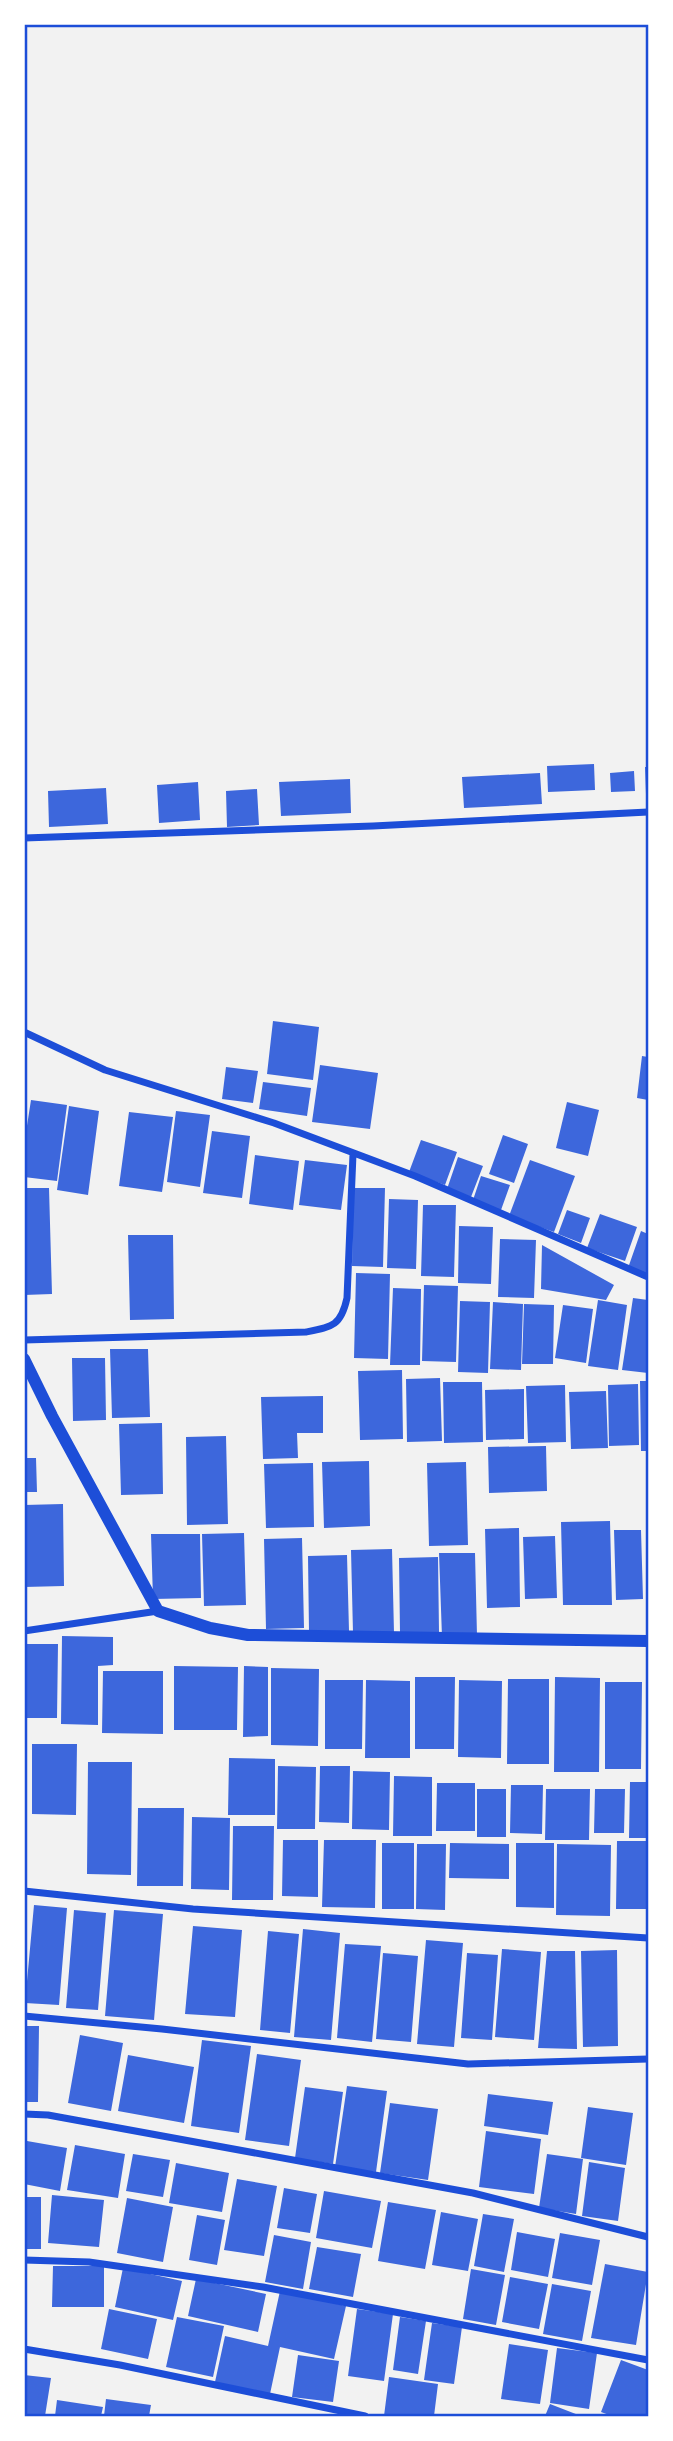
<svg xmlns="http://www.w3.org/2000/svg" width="673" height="2441" font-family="Literata,serif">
	<rect width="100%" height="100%" fill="#f2f2f2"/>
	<!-- building -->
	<path fill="#3d67dc" d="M594 764 595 790 548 792 547 766Z
		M645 767H648V793L646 794Z
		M634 771 635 791 611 792 610 773Z
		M540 773 542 804 464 808 462 777Z
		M350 779 351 813 281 816 279 782Z
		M198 782 200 820 159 823 157 785Z
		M106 788 108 824 49 827 48 791Z
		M257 789 259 825 227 827 226 791Z
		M273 1021 319 1027 313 1080 267 1074Z
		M642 1056 648 1057V1100L637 1098Z
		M320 1065 378 1073 370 1129 312 1122Z
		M226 1067 258 1071 253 1103 222 1099Z
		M263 1082 311 1088 307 1116 259 1109Z
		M31 1100 67 1105 57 1181 24 1177V1145Z
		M567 1102 599 1110 588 1156 556 1148Z
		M69 1106 99 1111 88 1195 57 1190Z
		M176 1111 210 1115 200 1187 167 1182Z
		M129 1112 173 1117 162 1192 119 1186Z
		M212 1131 250 1136 242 1198 203 1193Z
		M503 1135 528 1144 514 1183 489 1174Z
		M421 1140 457 1152 445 1185 409 1172Z
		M255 1155 299 1161 293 1210 249 1204Z
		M458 1157 483 1166 471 1197 447 1189Z
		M305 1160 347 1165 341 1210 299 1205Z
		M530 1160 575 1176 554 1232 509 1216Z
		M481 1176 510 1185 501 1210 473 1200Z
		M24 1188H49L52 1294 24 1295Z
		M353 1188H385L383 1267 352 1266Z
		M389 1199 418 1200 416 1269 387 1268Z
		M423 1205H456L454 1277 421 1276Z
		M567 1210 590 1218 581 1243 558 1234Z
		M600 1214 637 1227 625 1261 587 1248Z
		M459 1226 493 1227 491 1284 458 1283Z
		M641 1231 648 1234V1276L628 1268Z
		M128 1235H173L174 1319 130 1320Z
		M500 1239 536 1240 534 1298 498 1297Z
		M542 1245 614 1285 606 1300 541 1289Z
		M356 1273 390 1274 388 1359 354 1358Z
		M424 1285 458 1286 456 1362 422 1361Z
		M393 1288 421 1289 420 1365H390Z
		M633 1298 648 1300V1373L622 1370Z
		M598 1300 627 1305 618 1370 588 1366Z
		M460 1301 490 1302 488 1373 458 1372Z
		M493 1302 523 1304 521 1370 490 1369Z
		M524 1304 554 1305 553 1364H522Z
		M563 1305 593 1309 586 1363 555 1358Z
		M110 1349H148L150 1417 112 1418Z
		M72 1358H105L106 1420 73 1421Z
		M402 1370 403 1439 360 1440 358 1371Z
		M440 1378 442 1441 407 1442 406 1379Z
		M640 1381H648V1451H641Z
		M443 1382H482L483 1442 444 1443Z
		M638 1384 639 1445 609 1446 608 1385Z
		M565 1385 566 1442 528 1443 526 1386Z
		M524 1389V1439L486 1440 485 1390Z
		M606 1391 608 1448 571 1449 569 1392Z
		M323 1396V1433H297L298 1458 263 1459 261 1397Z
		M162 1423 163 1494 121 1495 119 1424Z
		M226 1436 228 1524 187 1525 186 1437Z
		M546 1446 547 1491 489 1493 488 1447Z
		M24 1458H36L37 1492H24Z
		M369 1461 370 1526 324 1528 322 1462Z
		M466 1462 468 1545 429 1546 427 1463Z
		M313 1463 314 1527 266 1528 264 1464Z
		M63 1504 64 1586 24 1587V1505Z
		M610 1521 612 1605H563L561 1522Z
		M519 1528 520 1607 487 1608 485 1529Z
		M614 1530H641L643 1599 616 1600Z
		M244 1533 246 1605 204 1606 202 1534Z
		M151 1534H200L201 1598 153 1599Z
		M555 1536 557 1598 525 1599 523 1537Z
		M302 1538 304 1628 266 1629 264 1539Z
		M392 1549 394 1633H353L351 1550Z
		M439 1553H475L477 1636 442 1637Z
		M347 1555 349 1631 309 1632 308 1556Z
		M438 1557 439 1632 400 1633 399 1558Z
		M62 1636 113 1637V1665L98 1666V1725L61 1724Z
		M24 1644H58L57 1718H24Z
		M174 1666 238 1667 237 1730H174Z
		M244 1666 268 1667V1736L243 1737Z
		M271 1668 319 1669 318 1746 271 1745Z
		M103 1671H163V1734L102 1733Z
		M415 1677H455L454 1749H415Z
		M555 1677 600 1678 599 1772H554Z
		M508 1679H549V1764H507Z
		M325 1680H363L362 1749H325Z
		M366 1680 410 1681V1758H365Z
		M459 1680 502 1681 501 1758 458 1757Z
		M605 1682H642L641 1769H605Z
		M32 1744H77L76 1815 32 1814Z
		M229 1758 275 1759V1815H228Z
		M88 1762H132L131 1875 87 1874Z
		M278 1766 316 1767 315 1829H277Z
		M320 1766H350L349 1823 319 1822Z
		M353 1771 390 1772 389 1830 352 1829Z
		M394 1776 432 1777V1836H393Z
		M630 1782H648V1838H629Z
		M437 1783H475V1831H436Z
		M511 1785H543L542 1834 510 1833Z
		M477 1789H506V1837H477Z
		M546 1789H590L589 1840H545Z
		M595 1789H625L624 1833H594Z
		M138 1808H184L183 1886H137Z
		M192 1817 230 1818 229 1890 191 1889Z
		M233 1826H274L273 1900H232Z
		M283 1840H318V1897L282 1896Z
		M324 1840H376L375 1908 322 1907Z
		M617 1841H648V1909H616Z
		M382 1843H414V1909H382Z
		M450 1843 509 1844V1879L449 1878Z
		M516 1843H554V1908L516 1907Z
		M417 1844H446L445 1910 416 1909Z
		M557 1844 611 1845 610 1916 556 1915Z
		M34 1905 67 1908 59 2005 25 2003Z
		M74 1910 106 1913 98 2010 66 2008Z
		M114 1910 163 1914 154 2020 105 2016Z
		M193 1926 242 1930 235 2017 185 2014Z
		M303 1929 340 1933 331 2040 294 2037Z
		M268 1931 299 1934 290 2033 260 2030Z
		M426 1940 463 1943 454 2047 417 2044Z
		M345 1944 381 1946 372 2042 337 2038Z
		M502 1949 541 1952 534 2040 495 2037Z
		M617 1950 618 2046 583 2047 581 1951Z
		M547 1951H575L577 2049 538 2048Z
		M383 1953 418 1956 411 2042 376 2039Z
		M467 1953 498 1955 492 2040 461 2038Z
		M24 2026H39L38 2102H24Z
		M80 2035 123 2043 111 2111 68 2103Z
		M202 2040 251 2046 239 2133 191 2126Z
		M257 2054 301 2060 289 2146 245 2140Z
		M128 2055 194 2067 184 2123 118 2111Z
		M347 2086 387 2091 376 2172 335 2167Z
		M305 2087 343 2092 333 2164 295 2158Z
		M488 2094 553 2102 548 2135 484 2126Z
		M390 2103 438 2109 428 2180 380 2173Z
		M588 2107 633 2113 626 2165 581 2158Z
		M486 2131 541 2139 534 2194 479 2187Z
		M27 2141 67 2148 60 2191 24 2184V2156Z
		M75 2145 125 2154 118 2198 67 2190Z
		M133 2154 170 2160 163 2197 126 2191Z
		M547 2154 583 2159 576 2214 539 2208Z
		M589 2162 625 2168 618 2221 582 2216Z
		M176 2163 229 2173 222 2212 169 2203Z
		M237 2179 277 2186 264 2256 224 2250Z
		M284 2188 317 2194 310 2233 277 2228Z
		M324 2191 381 2201 372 2248 316 2238Z
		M52 2195 104 2200 99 2247 48 2243Z
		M24 2197H41V2249H24Z
		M127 2198 173 2207 163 2262 117 2253Z
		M388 2202 436 2210 425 2269 378 2261Z
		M441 2212 478 2219 468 2271 432 2265Z
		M483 2214 514 2219 504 2272 474 2266Z
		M197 2215 225 2220 217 2265 189 2260Z
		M517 2232 555 2239 548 2277 511 2270Z
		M560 2233 600 2240 592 2285 552 2278Z
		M274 2235 311 2242 303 2289 265 2282Z
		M317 2247 361 2254 353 2297 309 2289Z
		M605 2264 648 2272 636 2345 591 2338Z
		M53 2266H104V2307H52Z
		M123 2268 182 2281 173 2320 115 2307Z
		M471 2269 505 2275 496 2325 463 2319Z
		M510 2277 548 2284 539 2329 502 2322Z
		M196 2279 266 2294 258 2332 188 2316Z
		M552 2284 591 2291 582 2341 543 2334Z
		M280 2291 346 2306 334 2359 280 2347 270 2394 215 2382 225 2336 268 2346Z
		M109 2309 157 2319 148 2359 101 2349Z
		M357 2309 393 2314 384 2381 348 2376Z
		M177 2317 224 2326 213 2377 166 2367Z
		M400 2317 426 2321 418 2374 393 2370Z
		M432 2323 462 2327 454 2384 424 2380Z
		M509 2344 548 2350 540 2404 501 2399Z
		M557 2348 597 2353 589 2409 550 2403Z
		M298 2355 339 2361 333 2402 292 2397Z
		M621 2360 648 2370 647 2416H612L601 2412Z
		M24 2375 51 2378 45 2416H24Z
		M389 2377 438 2384 434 2416H384Z
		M106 2399 151 2405 149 2416H104Z
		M57 2400 103 2407 101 2416H55Z
		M550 2404 581 2416H545Z"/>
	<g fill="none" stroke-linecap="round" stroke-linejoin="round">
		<!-- minor -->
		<path stroke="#1d4ed8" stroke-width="7" d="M24 838 373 826 648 812
			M24 1032 105 1070 274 1123 415 1176 648 1277
			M24 1340 306 1332C332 1327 341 1326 347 1298L353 1154
			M24 1631 158 1611
			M24 1891 193 1909 648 1938
			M24 2016 162 2029 468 2064 648 2059
			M24 2114 48 2115 473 2193 648 2237
			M24 2260 89 2262 263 2287 648 2360
			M24 2349 120 2365 365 2416"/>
		<!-- tertiary -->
		<path stroke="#1d4ed8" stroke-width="12" d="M24 1359 52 1416 158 1611 210 1628 248 1635 648 1641"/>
	</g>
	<!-- border -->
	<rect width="673" height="2441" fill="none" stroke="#ffffff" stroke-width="52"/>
	<rect x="26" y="26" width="621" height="2389" fill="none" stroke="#1d4ed8" stroke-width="2.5"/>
</svg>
